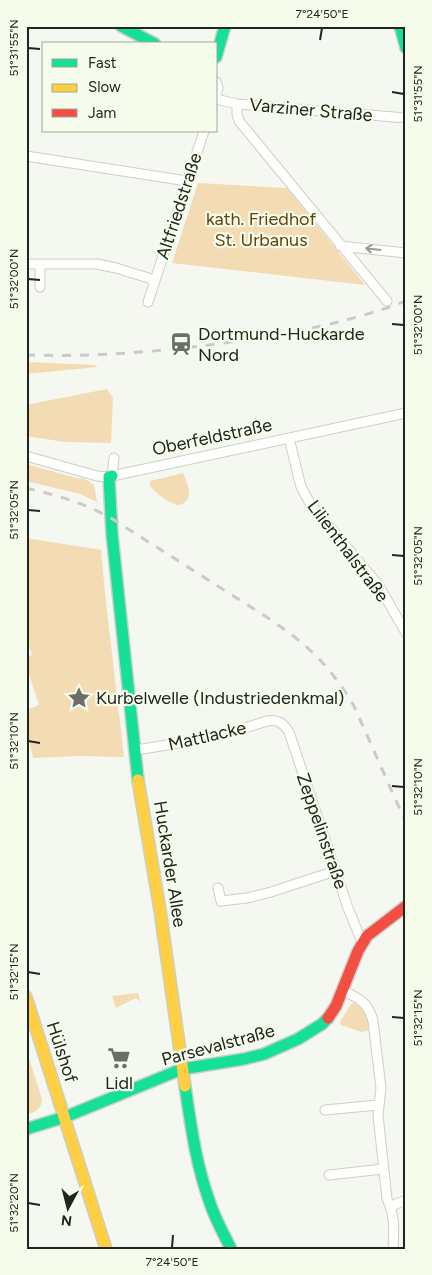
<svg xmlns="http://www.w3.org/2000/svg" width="432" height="1275" font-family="Figtree,sans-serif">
	<rect width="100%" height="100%" fill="#f5f8f0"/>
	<!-- green -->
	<path fill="#f3dbb3" d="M198 183 287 188 365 285 172 263Z
		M26 362 94 365 98 367 26 374Z
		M107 389 113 398 111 443 65 442 26 436V405Z
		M26 464 76 478 85 479 94 485 97 502 80 494 26 481Z
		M183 473C186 481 194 496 185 502 183 504 180 505 178 505 172 505 155 493 152 488 149 485 150 484 150 481Z
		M26 538 101 550 105 593 124 757 79 756 33 758 26 727V710L39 705 26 665V657L32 655 26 635Z
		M138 993 140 1002 136 998 116 1008 112 996Z
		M352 1003C366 1006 368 1017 370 1030L362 1032 341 1025 340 1023 341 1020Z
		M26 1049 42 1099C42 1109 35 1112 26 1115Z"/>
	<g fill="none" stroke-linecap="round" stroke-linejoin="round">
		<defs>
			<path id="street" d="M216 82 218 88 216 94
				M216 99 237 104 406 118
				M237 104V114L239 121 387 301
				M26 156 187 181
				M340 246 406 253
				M26 264H97L116 268 155 280
				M40 264V287
				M148 302 204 131
				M289 438 301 487 310 503 379 586 406 633
				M26 456 97 476 109 477
				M114 458 112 476 406 413
				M135 749H143L219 736 267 721C278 719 283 723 289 732L348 908 362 942
				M218 888 221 901 247 898 271 892 335 871
				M343 991C359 998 368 1002 373 1021L381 1088 378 1115 387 1199C395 1214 394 1232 393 1249
				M325 1110 378 1105
				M329 1175 383 1169
				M391 1206 406 1200"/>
			<path id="fast" d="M121 26 155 44
				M400 26 406 48
				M216 57 225 26
				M112 476 109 477 112 534 138 780
				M185 1086C191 1126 196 1165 210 1203 215 1219 224 1234 231 1249
				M26 1129 65 1117 182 1069 244 1059 264 1054 298 1039 322 1024 328 1018"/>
			<path id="slow" d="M138 780 160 910 185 1086
				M26 997 106 1249"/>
			<path id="jam" d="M328 1018 336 1006 358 951 367 936 406 906"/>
		</defs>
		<!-- street casing -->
		<use href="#street" stroke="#cdcfc9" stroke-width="11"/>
		<!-- fast casing -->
		<use href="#fast" stroke="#cdcfc9" stroke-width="14"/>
		<!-- slow casing -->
		<use href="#slow" stroke="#cdcfc9" stroke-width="14"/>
		<!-- jam casing -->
		<use href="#jam" stroke="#cdcfc9" stroke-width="14"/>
		<!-- street -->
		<use href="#street" stroke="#fefefd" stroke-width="9"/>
		<!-- fast -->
		<use href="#fast" stroke="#16e098" stroke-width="11"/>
		<!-- slow -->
		<use href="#slow" stroke="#ffcf43" stroke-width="11"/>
		<!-- jam -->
		<use href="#jam" stroke="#f24e42" stroke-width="11"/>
		<!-- rail -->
		<path stroke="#cacbc8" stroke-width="3" stroke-dasharray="9 9" stroke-linecap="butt" d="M26 355C93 357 158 352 224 343 287 334 345 324 406 301
			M26 488C56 495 84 503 111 518L268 618C284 629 300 640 314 654 330 669 343 688 354 706L406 823"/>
	</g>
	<!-- one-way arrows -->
	<defs><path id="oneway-shaft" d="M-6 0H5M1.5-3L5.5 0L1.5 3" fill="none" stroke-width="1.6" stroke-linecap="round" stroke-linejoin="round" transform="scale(1.25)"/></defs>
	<use stroke="#9b9c99" href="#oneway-shaft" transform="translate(373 249) rotate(-173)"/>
	<!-- ticks -->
	<path fill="none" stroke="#22241f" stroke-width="2" d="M320 40 322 28M28 48 40 49M392 92 404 94M28 279 40 280M392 324 404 325M28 510 40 511M392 555 404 556M28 741 40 743M392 786 404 787M28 972 40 974M392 1017 404 1018M28 1203 40 1205M172 1248 173 1235"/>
	<!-- icons -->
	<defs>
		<symbol id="station-bare" viewBox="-9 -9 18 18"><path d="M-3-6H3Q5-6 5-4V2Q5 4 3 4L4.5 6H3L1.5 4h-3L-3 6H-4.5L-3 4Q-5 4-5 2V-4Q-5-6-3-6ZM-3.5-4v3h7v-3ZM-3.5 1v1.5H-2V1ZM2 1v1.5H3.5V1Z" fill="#6c6e68" stroke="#f6fcec" stroke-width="2.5" paint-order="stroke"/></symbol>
		<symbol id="sight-bare" viewBox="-9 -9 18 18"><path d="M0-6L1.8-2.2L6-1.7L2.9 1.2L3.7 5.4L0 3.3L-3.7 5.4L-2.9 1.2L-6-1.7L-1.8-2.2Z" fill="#6c6e68" stroke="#f6fcec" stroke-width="2.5" paint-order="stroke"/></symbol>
		<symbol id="supermarket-bare" viewBox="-9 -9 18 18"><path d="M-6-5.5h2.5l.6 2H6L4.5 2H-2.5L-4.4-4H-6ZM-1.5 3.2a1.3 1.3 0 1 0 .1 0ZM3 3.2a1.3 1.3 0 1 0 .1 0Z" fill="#6c6e68" stroke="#f6fcec" stroke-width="2.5" paint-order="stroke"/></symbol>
	</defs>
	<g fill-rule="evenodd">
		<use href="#station-bare" x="165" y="328" width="32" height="32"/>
		<use href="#sight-bare" x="63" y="682" width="32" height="32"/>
		<use href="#supermarket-bare" x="103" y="1042" width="32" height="32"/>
	</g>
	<g text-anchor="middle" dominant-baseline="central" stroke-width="4.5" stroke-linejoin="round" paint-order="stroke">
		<!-- street labels -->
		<g font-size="18" fill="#22241f" stroke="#f6fcec">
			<text transform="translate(311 110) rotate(5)">Varziner Straße</text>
			<text transform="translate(179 206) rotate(-72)">Altfriedstraße</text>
			<text transform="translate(212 437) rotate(-12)">Oberfeldstraße</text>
			<text transform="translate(348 551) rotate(53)">Lilienthalstraße</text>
			<text transform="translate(207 736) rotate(-13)">Mattlacke</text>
			<text transform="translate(322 831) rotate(71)">Zeppelinstraße</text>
			<text transform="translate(170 864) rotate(81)">Huckarder Allee</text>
			<text transform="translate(218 1045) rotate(-15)">Parsevalstraße</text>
			<text transform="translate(62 1052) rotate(72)">Hülshof</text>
		</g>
		<!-- park labels -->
		<g font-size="18" fill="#624309" stroke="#f6fcec">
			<text x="261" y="219">kath. Friedhof<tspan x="261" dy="21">St. Urbanus</tspan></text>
		</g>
		<!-- poi labels -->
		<g font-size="18" fill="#22241f" stroke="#f6fcec" text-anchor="start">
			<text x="198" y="334">Dortmund-Huckarde<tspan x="198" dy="21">Nord</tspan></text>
			<text x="96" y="698">Kurbelwelle (Industriedenkmal)</text>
			<text x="119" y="1083" text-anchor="middle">Lidl</text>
		</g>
	</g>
	<!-- border -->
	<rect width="432" height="1275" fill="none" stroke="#f6fcec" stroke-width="55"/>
	<!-- legend -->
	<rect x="42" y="42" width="175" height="90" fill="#f6fcec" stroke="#a1a69a"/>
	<rect x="52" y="59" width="25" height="8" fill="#16e098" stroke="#a1a69a"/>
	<text x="88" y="68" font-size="15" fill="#22241f">Fast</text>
	<rect x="52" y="84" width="25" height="8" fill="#ffcf43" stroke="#a1a69a"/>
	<text x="88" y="92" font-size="15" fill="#22241f">Slow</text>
	<rect x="52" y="109" width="25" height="8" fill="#f24e42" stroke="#a1a69a"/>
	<text x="88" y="118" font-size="15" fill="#22241f">Jam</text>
	<!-- north arrow -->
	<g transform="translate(68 1208) rotate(187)" stroke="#f6fcec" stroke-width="4" paint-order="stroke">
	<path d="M0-4L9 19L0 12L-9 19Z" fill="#22241f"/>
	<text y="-8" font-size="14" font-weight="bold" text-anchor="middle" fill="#22241f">N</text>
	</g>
	<rect x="28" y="28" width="376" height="1220" fill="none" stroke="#22241f" stroke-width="2"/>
	<g font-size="12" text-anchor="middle" fill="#22241f">
		<text x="322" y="18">7°24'50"E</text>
		<text transform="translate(14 48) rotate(-90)" y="4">51°31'55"N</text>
		<text transform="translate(418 94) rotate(-90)" y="4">51°31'55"N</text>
		<text transform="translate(14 279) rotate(-90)" y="4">51°32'00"N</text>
		<text transform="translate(418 325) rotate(-90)" y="4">51°32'00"N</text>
		<text transform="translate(14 510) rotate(-90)" y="4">51°32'05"N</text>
		<text transform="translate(418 556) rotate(-90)" y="4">51°32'05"N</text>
		<text transform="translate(14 741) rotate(-90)" y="4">51°32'10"N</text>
		<text transform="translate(418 787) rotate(-90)" y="4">51°32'10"N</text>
		<text transform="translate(14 972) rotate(-90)" y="4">51°32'15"N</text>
		<text transform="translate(418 1018) rotate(-90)" y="4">51°32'15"N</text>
		<text transform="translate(14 1203) rotate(-90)" y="4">51°32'20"N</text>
		<text x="172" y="1266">7°24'50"E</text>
	</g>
</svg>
